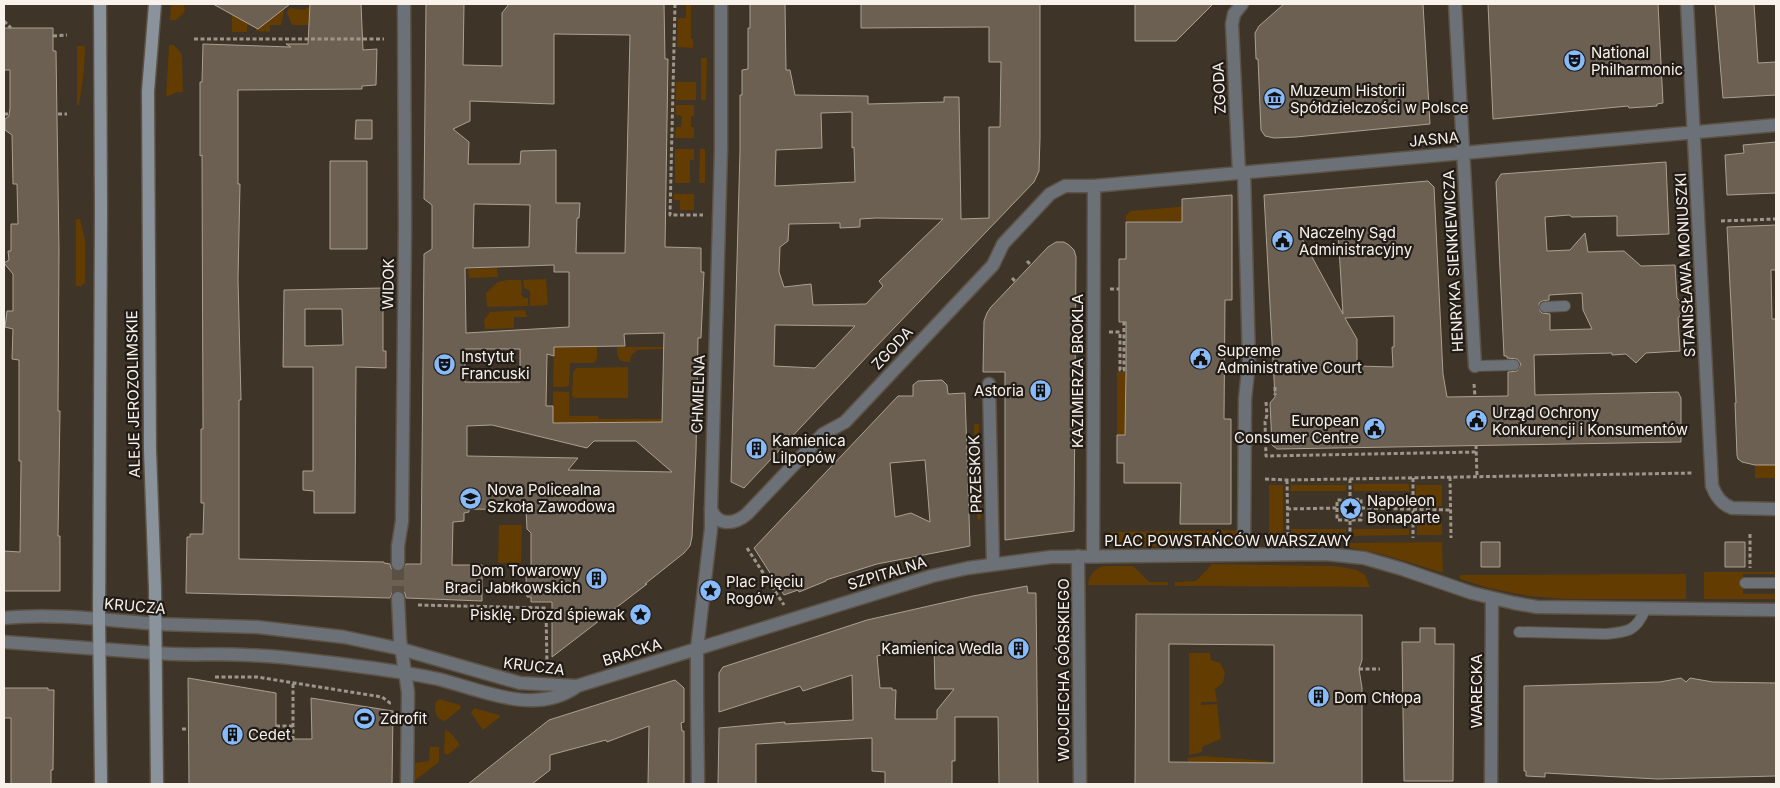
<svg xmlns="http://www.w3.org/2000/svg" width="1780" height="788" font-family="Inter,sans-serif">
	<rect width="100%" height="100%" fill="#3e3427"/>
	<!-- green -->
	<path fill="#623c00" d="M171 4H184L185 12 176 20H170Z
		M686 4H691V39H693V48L677 47 678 18H686Z
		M279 5 284 10 281 25H270V32L256 31V25H247V32H232V9Z
		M306 7 310 8 323 25H292L287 13 289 8 306 10Z
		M169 45H174L182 54 183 92H177L166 97Z
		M77 46H85L84 72 79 105H77Z
		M701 58H707L706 100H701Z
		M676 82H696V100H676Z
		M676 105H694V116H691V127H694V138H675L676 127H681L682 116 676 115Z
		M675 149H694V160H690V183H675Z
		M700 149H705V183H699Z
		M674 194H694V210H680V200H674Z
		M1188 206V210L1181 211V222L1178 223V221H1126V215L1131 211Z
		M76 219H80L85 240V283L81 286H76Z
		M497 268 498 277 469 278 468 269Z
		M546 279 548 305 530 306V291L524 288 523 280Z
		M507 280H521L522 289 521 295 524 298H528V306L487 307 486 293 498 282Z
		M525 310 527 317H514V328L485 329 484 320 490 312Z
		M554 346 597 347V358L595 362 593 363H570L569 385 567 387H553Z
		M617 347H664V349L637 350 631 356 630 362C618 362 617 358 617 347Z
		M628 367V398H575L572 396 573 372 577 368Z
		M1117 372H1126L1125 435H1117Z
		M553 391 569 392V416H598L599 419H662V422L553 423Z
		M974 424H979V458L977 460 975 459Z
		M977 464 980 466 981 518 979 520 977 518 975 466Z
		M1755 465H1776V478H1755Z
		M1353 484H1409V491H1354Z
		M1269 485H1283V535H1269Z
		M1291 485H1346V491H1290Z
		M1416 485H1442V506H1416Z
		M1417 513H1442V535H1417Z
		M499 525H522L521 563H498Z
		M1291 529H1346V535H1291Z
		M1353 529H1409V535L1354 536Z
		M1237 530 1235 541 1230 544 1224 545 1129 547 1117 541 1110 532Z
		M1442 542 1443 573C1411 563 1380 552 1347 547V543Z
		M1212 564 1335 566 1357 570 1365 575 1370 587 1175 586V582L1196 581Z
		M1103 566H1133L1149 582H1168V585H1088C1089 574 1094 570 1103 566Z
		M1704 572H1776V574H1743V594H1776V599H1704Z
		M1686 574V599H1565L1528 596 1488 588 1460 579V575Z
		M1189 653H1210L1211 660 1220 663 1225 672 1223 683 1215 689 1217 702H1201V705L1217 704 1221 739 1202 747V752L1189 755Z
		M439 699 460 705 461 708 445 721C434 718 436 713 435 703Z
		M474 708 499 715 500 717 483 730 471 713Z
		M445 729 452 734 460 745 448 755 444 753Z
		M430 747H439V762L414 781 415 763 429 761Z
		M1203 756 1268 761V763L1188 762V758Z"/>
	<!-- building -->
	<path fill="#6c6053" stroke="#aca091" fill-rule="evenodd" d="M213 4H290L258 29Z
		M310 4H361L363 50 377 49 376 85 362 86V89L238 90V184H240L238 279 241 400H239V559L384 562V563L390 564 391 568 398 572 402 571 406 564H421L424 254 432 249V205L424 199 426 4H464L463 65 502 66V13L509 4H664L665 59H668L665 247 701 248V272H704L701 338H698L696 452 692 537 690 546 684 553 645 584H647L552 657V602H531V597H527L526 577 531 570V533L527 529 526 510 469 509V512L464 513V521L453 522 452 565H482V601L406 598 405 593 398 590 393 591 390 598 186 593 187 537H190V534H203L204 503H201V429H203L202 155 200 156V82H202L203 44 291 47 286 44H308ZM554 34 630 35 625 253H576L577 218H579L580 203H556V150L521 151 520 164H468L469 142 453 129 470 121V101L554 104ZM474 204 530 205 529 247 473 248ZM554 265V272H569V327L466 333 465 268ZM664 333 662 422 553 423V406H546L547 354 554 356V347L625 346 624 334ZM465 349H520V382H465ZM492 425 587 448 594 441H636L672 472 568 470 578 458 467 456V426Z
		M750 4H785L786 70H790L795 95 868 96V104L944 102V97H959L961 219 989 218V127H1000L1001 62H989V27L861 28V4H1040V138L1039 171 1034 182 873 350 744 488 731 482 740 150V95H742V70L748 69V28H750ZM852 112V148L854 147 855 182 775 186 776 150 822 148 821 113ZM876 218 943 219 879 281 883 286 866 304 813 305 811 284 784 287 779 272 780 247 788 241 789 224 840 223V228L860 227V219ZM775 325 855 326 815 368 774 366Z
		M1135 4H1213L1176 41H1135Z
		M1284 4H1423L1430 124 1296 137 1274 138 1265 136 1261 130 1258 59H1256L1255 33 1259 26Z
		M1488 4H1658L1663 103 1657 104V106L1629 108 1628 106 1493 119Z
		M1715 4H1754L1758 63 1776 62V95L1723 98Z
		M4 28H53V51H56L59 250 58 411H60L58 536H60V591H4V551L20 552 21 466V461H19V360L12 359 13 329 5 327 7 311H13V274L4 263 9 260 8 251H11V224H18L17 184H13L12 135 5 130V119L9 116 10 108V70H4Z
		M356 120H372V139H355Z
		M1776 142V193L1727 195 1725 155 1744 153 1743 145Z
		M330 161H367V249H330Z
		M1666 162 1669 234 1617 236V216L1572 217 1569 215 1545 217 1547 251 1570 250 1585 233 1588 252 1624 251 1641 266 1675 265 1677 298 1687 308 1678 318 1680 351 1646 353 1636 363 1626 354 1612 355V353L1534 355 1535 395 1678 392 1681 398V442L1277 449 1272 445 1270 403 1275 397 1264 195 1428 181 1434 187 1443 374 1447 397 1508 396V372L1517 371 1521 364 1517 359 1507 358V356H1504L1496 182 1501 174ZM1338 231 1343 314 1300 235ZM1582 293 1583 310 1592 329 1550 330V314L1542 313 1540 311 1539 303 1542 301 1549 300V295ZM1394 316V347H1392L1393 367 1357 366V339L1345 318Z
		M1232 195V300H1225L1224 419H1231V524H1180L1181 483H1124V463H1117V435H1125L1126 372V322H1119V259H1126V222H1182V199Z
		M1776 225V270H1771L1772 319H1776V465H1755L1742 462 1738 459 1737 455 1735 403H1736L1727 227Z
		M1056 242H1064L1069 245 1074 250 1076 257 1074 531 1005 540V372H983L984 321 987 313 991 307 1048 247Z
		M383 288V351H386V368L356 367 355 513H314V491L303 490V471H313V367H283L284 290ZM305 309H342L343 345 305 346Z
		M942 380 947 385 948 394 965 393 970 546 877 564 826 580V581L799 592 798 590 784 595 754 548 898 396H913V385L918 381ZM925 460 930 522 911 513 895 517 890 463Z
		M1481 542H1500V567H1481Z
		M1725 542H1745V567H1725Z
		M1027 586 1028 593H1036L1038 784H999L998 717H955V761H952V784H885V772L872 771V738L756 744V784H718L719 728 785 722V724L853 720 852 675 803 691 800 686 719 712V673L723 667 867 620 973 596ZM934 646 935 689H954L937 710V719H895L896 690H892V688H880L877 656 908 649 909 651Z
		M1136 614 1362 615V660L1359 669 1362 688V784H1135ZM1169 644 1274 645V763L1169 762Z
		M1420 628H1435V644H1454L1453 781H1404L1402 642H1420Z
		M188 678 276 693V739H312L311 698 393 711 392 784H189Z
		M1681 678 1686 682 1690 678 1713 682 1776 683V776L1657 779 1545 773V777L1526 776V771H1524V686L1660 682Z
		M675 680 684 688V722L681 723 682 731H684V784H648L649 726 607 742 606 740 550 755V770L532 784H468L549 720Z
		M4 688H48V690H54L53 770H51V784H11V718H4Z"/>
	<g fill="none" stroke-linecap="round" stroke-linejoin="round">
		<!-- minor-tunnel -->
		<path stroke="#5a5044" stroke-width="12" stroke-dasharray="12 6" stroke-linecap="butt" d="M398 598V564"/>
		<defs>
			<path id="service" d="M1545 307 1565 306
				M1475 366 1514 365
				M1745 583H1776
				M1519 632 1606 634C1628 632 1636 631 1645 610"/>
			<path id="pedestrian" d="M711 509 721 149V4
				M697 693 698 784"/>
			<path id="minor" d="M1455 4 1475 366
				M1687 4 1712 486C1716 496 1721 504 1732 508L1776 509
				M1239 173 1232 24 1234 14 1242 4
				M1244 173 1249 362 1245 399 1244 554
				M989 384 993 564
				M711 509C717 526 734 525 747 514L823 434 845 422 993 265 1003 244 1050 194 1065 186H1094L1776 125
				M1078 556 1080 784
				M1093 556 1094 186
				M398 564V546L402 521 405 226 404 4
				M398 598 400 640 408 692 407 784
				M156 624 257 627 344 637 401 649 520 683 577 686 932 576 968 568 1051 557 1326 554 1364 558 1402 569 1472 593 1514 603 1537 607 1776 610
				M156 653C186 656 216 653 247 655 278 656 309 660 341 664 373 668 406 672 438 679 482 690 534 716 576 687
				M697 693V649L711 528V509
				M1491 784 1492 598"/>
			<path id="tertiary" d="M4 618C54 613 105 620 156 624
				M4 642 156 653"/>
			<path id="secondary" d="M100 4 101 212 99 619 101 784
				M155 4 148 91 150 450 155 588 157 784"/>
		</defs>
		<!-- service casing -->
		<use href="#service" stroke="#5c5246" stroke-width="12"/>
		<!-- pedestrian casing -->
		<use href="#pedestrian" stroke="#5c5246" stroke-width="15"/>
		<!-- minor casing -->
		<use href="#minor" stroke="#5c5246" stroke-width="15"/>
		<!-- tertiary casing -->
		<use href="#tertiary" stroke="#5c5246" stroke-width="15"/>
		<!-- secondary casing -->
		<use href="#secondary" stroke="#5c5246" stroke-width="15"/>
		<!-- path -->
		<path stroke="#9e968b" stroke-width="3" stroke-dasharray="4 2.5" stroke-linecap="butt" d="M675 4 670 215H703
			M4 21 11 28
			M53 36 67 35
			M194 39H384
			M4 114H9
			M58 114H67
			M1721 221 1776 219
			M1027 261 1031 265
			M1012 278 1016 282
			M1110 289H1119
			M1109 332H1120V370H1124V322
			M1474 384 1475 397
			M1275 387V395
			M1266 402 1267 415 1265 422 1266 456 1476 452
			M1476 445 1477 477
			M1450 477 1451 538
			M1413 478V538
			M1265 479 1287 480 1693 473
			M1350 479V500L1361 499V520H1350V538
			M1287 480 1288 539
			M1337 508V520H1350
			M1361 508 1450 510
			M1287 509 1337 508V500H1350
			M1750 534V568
			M747 548 784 605
			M418 605 546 608 547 668
			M1359 669H1380
			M215 677H257L382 697 390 703H393
			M276 726H293
			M182 729H188
			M293 740V683"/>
		<!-- service -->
		<use href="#service" stroke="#6c7177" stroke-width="10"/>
		<!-- pedestrian -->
		<use href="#pedestrian" stroke="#6c7177" stroke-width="12"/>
		<!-- minor -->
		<use href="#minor" stroke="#6c7177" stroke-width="12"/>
		<!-- tertiary -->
		<use href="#tertiary" stroke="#6c7177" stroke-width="12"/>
		<!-- secondary -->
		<use href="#secondary" stroke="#8a929c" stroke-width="12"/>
	</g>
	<!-- icons -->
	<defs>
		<symbol id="theatre-disc" viewBox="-11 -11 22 22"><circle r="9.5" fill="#88bbfc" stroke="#211c17"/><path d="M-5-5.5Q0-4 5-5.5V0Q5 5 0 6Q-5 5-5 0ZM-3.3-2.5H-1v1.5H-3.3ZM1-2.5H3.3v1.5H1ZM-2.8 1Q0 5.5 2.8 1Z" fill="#111"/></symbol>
		<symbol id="museum-disc" viewBox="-11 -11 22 22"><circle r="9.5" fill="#88bbfc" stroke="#211c17"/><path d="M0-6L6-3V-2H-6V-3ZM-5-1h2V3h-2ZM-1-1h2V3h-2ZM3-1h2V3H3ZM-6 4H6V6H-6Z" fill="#111"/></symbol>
		<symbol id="civic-disc" viewBox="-11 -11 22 22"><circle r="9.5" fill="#88bbfc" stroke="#211c17"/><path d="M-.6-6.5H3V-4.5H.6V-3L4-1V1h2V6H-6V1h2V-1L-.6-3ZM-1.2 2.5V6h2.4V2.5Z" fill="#111"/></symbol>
		<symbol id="building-disc" viewBox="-11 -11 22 22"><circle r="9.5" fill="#88bbfc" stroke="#211c17"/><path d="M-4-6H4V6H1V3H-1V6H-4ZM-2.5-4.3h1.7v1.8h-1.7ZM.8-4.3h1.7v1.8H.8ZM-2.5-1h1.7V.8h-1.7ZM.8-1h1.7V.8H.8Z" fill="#111"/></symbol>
		<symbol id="university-disc" viewBox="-11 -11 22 22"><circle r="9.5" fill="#88bbfc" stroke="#211c17"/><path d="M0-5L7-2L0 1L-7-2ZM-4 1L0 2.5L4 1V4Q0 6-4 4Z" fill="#111"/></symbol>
		<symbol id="sight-disc" viewBox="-11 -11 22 22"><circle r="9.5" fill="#88bbfc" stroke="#211c17"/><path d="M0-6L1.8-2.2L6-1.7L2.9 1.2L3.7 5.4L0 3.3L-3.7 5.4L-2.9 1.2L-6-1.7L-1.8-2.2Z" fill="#111"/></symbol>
		<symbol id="stadium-disc" viewBox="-11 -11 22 22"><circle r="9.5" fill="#88bbfc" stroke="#211c17"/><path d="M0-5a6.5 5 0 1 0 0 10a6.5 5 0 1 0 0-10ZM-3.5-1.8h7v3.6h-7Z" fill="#111"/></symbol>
	</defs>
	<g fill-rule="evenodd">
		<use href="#theatre-disc" x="1562" y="48" width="25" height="25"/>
		<use href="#museum-disc" x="1262" y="86" width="25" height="25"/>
		<use href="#civic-disc" x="1270" y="228" width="25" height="25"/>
		<use href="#civic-disc" x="1188" y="346" width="25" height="25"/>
		<use href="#theatre-disc" x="432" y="352" width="25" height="25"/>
		<use href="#building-disc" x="1028" y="378" width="25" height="25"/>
		<use href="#civic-disc" x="1464" y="408" width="25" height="25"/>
		<use href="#civic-disc" x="1362" y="416" width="25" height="25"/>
		<use href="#building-disc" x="744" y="436" width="25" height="25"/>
		<use href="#university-disc" x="458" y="486" width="25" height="25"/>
		<use href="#sight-disc" x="1338" y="496" width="25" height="25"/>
		<use href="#building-disc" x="584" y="566" width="25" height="25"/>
		<use href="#sight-disc" x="698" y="578" width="25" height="25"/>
		<use href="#sight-disc" x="628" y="602" width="25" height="25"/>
		<use href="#building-disc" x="1006" y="636" width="25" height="25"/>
		<use href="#building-disc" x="1306" y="684" width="25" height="25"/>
		<use href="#stadium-disc" x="352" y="706" width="25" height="25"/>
		<use href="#building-disc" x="220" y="722" width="25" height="25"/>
	</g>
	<g text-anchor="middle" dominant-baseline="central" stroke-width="4.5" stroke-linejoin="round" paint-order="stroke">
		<!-- poi labels -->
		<g font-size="15" fill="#f9f2ea" stroke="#211c17" text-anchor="start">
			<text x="1591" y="52">National<tspan x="1591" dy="17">Philharmonic</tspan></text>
			<text x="1290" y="90">Muzeum Historii<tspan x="1290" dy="17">Spółdzielczości w Polsce</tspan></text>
			<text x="1299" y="232">Naczelny Sąd<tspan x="1299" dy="17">Administracyjny</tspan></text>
			<text x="1217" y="350">Supreme<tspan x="1217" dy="17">Administrative Court</tspan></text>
			<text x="461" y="356">Instytut<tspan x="461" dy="17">Francuski</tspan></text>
			<text x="1024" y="390" text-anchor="end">Astoria</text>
			<text x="1492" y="412">Urząd Ochrony<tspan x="1492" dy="17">Konkurencji i Konsumentów</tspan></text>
			<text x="1359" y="420" text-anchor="end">European<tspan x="1359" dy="17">Consumer Centre</tspan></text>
			<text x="772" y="440">Kamienica<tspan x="772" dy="17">Lilpopów</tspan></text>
			<text x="487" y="489">Nova Policealna<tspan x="487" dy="17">Szkoła Zawodowa</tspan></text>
			<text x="1367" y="500">Napoleon<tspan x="1367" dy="17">Bonaparte</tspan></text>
			<text x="581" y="570" text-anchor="end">Dom Towarowy<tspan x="581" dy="17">Braci Jabłkowskich</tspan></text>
			<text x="726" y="581">Plac Pięciu<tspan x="726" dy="17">Rogów</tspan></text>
			<text x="625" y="614" text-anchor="end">Pisklę. Drozd śpiewak</text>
			<text x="1003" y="648" text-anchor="end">Kamienica Wedla</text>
			<text x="1334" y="697">Dom Chłopa</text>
			<text x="380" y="718">Zdrofit</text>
			<text x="248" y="734">Cedet</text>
		</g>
		<!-- street labels -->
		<g font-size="15" fill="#f9f2ea" stroke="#211c17">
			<text transform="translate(1219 88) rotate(-93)">ZGODA</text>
			<text transform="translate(1434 139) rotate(-5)">JASNA</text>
			<text transform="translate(1453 261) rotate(-93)">HENRYKA SIENKIEWICZA</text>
			<text transform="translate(1685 265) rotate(-93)">STANISŁAWA MONIUSZKI</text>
			<text transform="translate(388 284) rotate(-89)">WIDOK</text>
			<text transform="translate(892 348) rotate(-47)">ZGODA</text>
			<text transform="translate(1077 371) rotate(-90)">KAZIMIERZA BROKLA</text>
			<text transform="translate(133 394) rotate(-91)">ALEJE JEROZOLIMSKIE</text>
			<text transform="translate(698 394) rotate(-88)">CHMIELNA</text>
			<text transform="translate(975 474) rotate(-92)">PRZESKOK</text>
			<text x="1228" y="540">PLAC POWSTAŃCÓW WARSZAWY</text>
			<text transform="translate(887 573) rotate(-17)">SZPITALNA</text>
			<text transform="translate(135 606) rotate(5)">KRUCZA</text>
			<text transform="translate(632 652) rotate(-17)">BRACKA</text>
			<text transform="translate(534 666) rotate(7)">KRUCZA</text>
			<text transform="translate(1063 670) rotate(-90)">WOJCIECHA GÓRSKIEGO</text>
			<text transform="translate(1476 691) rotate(-90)">WARECKA</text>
		</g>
	</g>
	<!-- border -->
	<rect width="1780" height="788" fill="none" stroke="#f9f2ea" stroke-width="10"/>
</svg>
